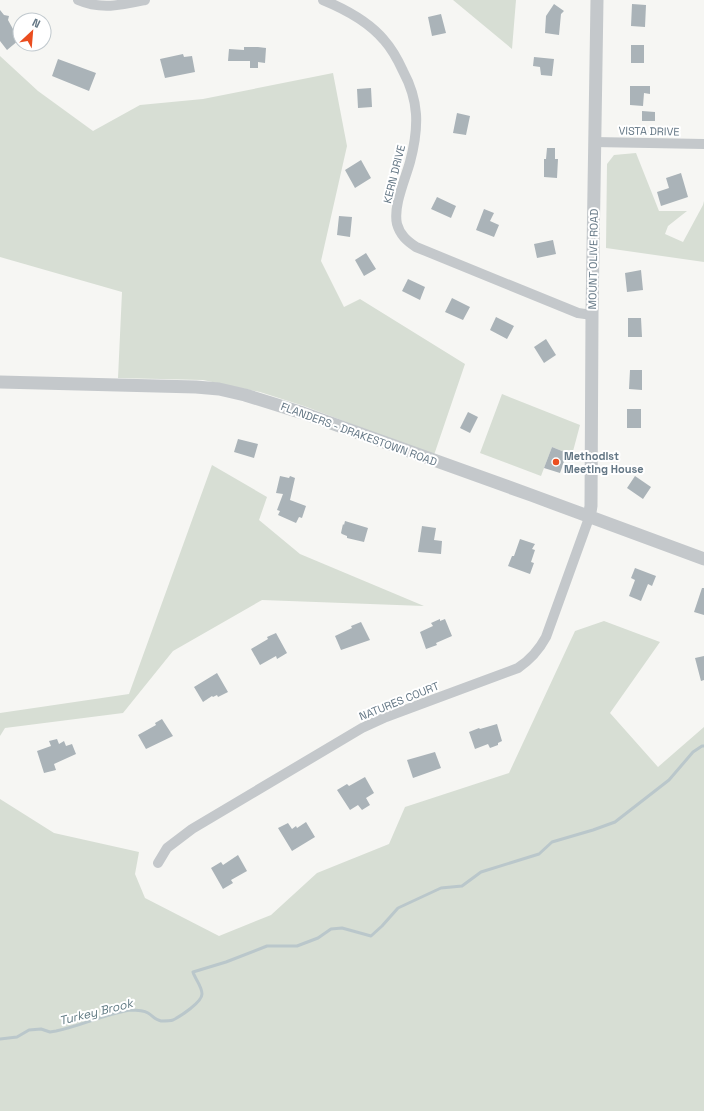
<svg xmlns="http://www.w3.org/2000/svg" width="704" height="1111" font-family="'Space Grotesk',sans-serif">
	<rect width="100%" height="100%" fill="#f6f6f3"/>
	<!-- green -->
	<path fill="#d7ded4" d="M453 0H516L512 49Z
		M0 56 38 91 93 131 140 105 203 99 333 73 347 146 321 261 344 307 360 299 465 364 434 455 304 406 260 392 203 380 118 378 122 292 0 257Z
		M636 153 659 211H687L668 226 665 234 683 242 703 205 704 201V262L606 248 607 164 614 155Z
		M502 394 580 425 572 455 552 447 541 476 480 453Z
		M212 465 267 497 259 520 300 554 424 606 262 600 173 651 123 713 5 728 0 736V713L129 694Z
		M604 621 660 642 610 713 658 767 704 727V1111H0V799L54 833 139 852 135 874 145 898 219 936 271 915 317 873 389 844 405 807 509 773 575 631Z"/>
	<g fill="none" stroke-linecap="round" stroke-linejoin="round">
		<!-- stream -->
		<path stroke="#bac7cb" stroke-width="3" d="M0 1039 17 1037 29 1030 41 1029 50 1032 56 1031C81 1026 105 1014 130 1010 136 1010 143 1010 148 1013 153 1016 155 1020 161 1021 164 1021 170 1021 173 1020 181 1016 202 1002 202 994 202 986 195 979 193 972L226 962 267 946H297L318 938 331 929 342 928 371 936 382 926 398 908 441 888 462 886 481 872 539 854 552 842 593 830 615 822 669 780 693 752 702 746H704"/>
	</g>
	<!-- building -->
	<path fill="#aab3b8" d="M554 4 564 11 561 14 559 35 545 33 546 16Z
		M632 4 646 5 645 27 631 26Z
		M0 10 4 15 9 16 8 20 19 40 7 50 0 41Z
		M441 14 446 33 432 36 428 17Z
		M631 45H644V63H631Z
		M244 47H258L266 48 265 63 258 62V68H250V61H228L229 49 244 50Z
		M183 54 184 57 192 56 195 72 165 78 160 59Z
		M534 57 554 59 552 76 541 75 540 67 533 66Z
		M58 59 96 73 89 91 52 76Z
		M630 86H650V94L644 93 643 106 630 105Z
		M371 88 372 107 358 108 357 89Z
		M642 111 655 112V121H642Z
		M457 113 470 116 466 135 453 133Z
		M547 148H555V159H558L557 178 544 177V159H546Z
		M361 160 371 178 355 188 345 170Z
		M681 173 688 197 661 206 657 192 669 188 666 178Z
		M437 197 456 206 451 218 431 209Z
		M484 209 494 213 490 221 499 225 494 237 476 230Z
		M339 216 352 217 350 237 337 235Z
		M553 240 556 254 537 258 534 244Z
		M366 253 376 269 364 276 355 260Z
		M641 270 643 290 627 292 625 273Z
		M408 279 425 287 420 300 402 291Z
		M452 298 470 307 463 320 445 312Z
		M496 317 514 326 507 339 490 330Z
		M628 318H641L642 337H628Z
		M546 339 556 355 544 363 534 347Z
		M630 370H642V390L629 389Z
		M627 409H641V428H627Z
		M468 412 478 417 470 433 460 428Z
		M238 439 258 444 254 458 234 452Z
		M552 447 567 453 560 473 544 468Z
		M280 476 289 478 290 476 295 478 290 500 306 506 302 518 299 517 296 523 278 515 280 511 277 510 283 494 276 493Z
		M635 476 651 487 643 499 627 488Z
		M345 521 368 528 364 542 347 538V536L342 534 341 533 343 524 344 525Z
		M422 526 436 528 434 540 442 541 441 554 418 552Z
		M520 539 535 544 532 549 535 550 531 562 534 563 530 574 508 566 512 556H514Z
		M635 568 656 576 652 586 648 584 641 601 629 596 635 580 631 578Z
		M702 588H704V615L694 612Z
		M440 619V621L445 619 452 636 436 643 437 645 426 649 420 632 433 626 431 623Z
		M361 622 370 640 341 650 335 636 352 628 351 626Z
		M276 633 287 653 277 659 276 656 260 665 251 649 268 639 267 637Z
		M704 656V680L701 681 695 658Z
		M217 673 228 692 218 697 217 695 213 697 212 696 203 702 194 687Z
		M162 719 173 736 146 749 138 735 156 725 155 723Z
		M497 724 502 741 498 743V745L490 748 488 744 475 749 469 732 479 728 480 729Z
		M57 739 59 744 64 741 66 746 72 744 76 754 54 764 56 770 44 773 37 751 51 746 49 741Z
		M435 752 441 768 413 778 407 760Z
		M365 777 374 793 366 798 370 805 362 810 358 805 350 810 337 790 347 784 349 786Z
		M306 822 315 837 292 851 278 828 288 823 292 829 296 826 297 828Z
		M238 855 247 871 231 880 233 883 223 889 211 868 221 862 223 865Z"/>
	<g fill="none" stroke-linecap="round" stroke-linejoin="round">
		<!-- minor -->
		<path stroke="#c4c8cb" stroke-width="10" d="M78 0C101 10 122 5 145 0
			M323 0C345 9 369 22 384 40 392 49 398 60 403 71 410 84 415 99 416 114 417 130 414 147 410 162 405 180 393 206 397 224 400 235 407 241 416 247L578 313 592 315
			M594 142 704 144
			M158 863 167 848 192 829 362 728 386 717 518 668C530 660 539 650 546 637L589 518"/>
		<!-- tertiary -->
		<path stroke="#c4c8cb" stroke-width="13" d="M0 382 196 387 219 389 245 395 303 413 531 495 704 559
			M589 518 591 506 592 315 597 0"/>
	</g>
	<!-- markers -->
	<circle fill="#ea4d1f" stroke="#fff" stroke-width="1.5" cx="556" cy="462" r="4"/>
	<g text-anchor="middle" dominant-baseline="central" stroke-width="4" stroke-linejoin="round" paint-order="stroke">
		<!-- street labels -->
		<g font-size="11" fill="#647785" stroke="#fff">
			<text transform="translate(649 131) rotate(1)">VISTA DRIVE</text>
			<text transform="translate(394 174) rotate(-76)">KERN DRIVE</text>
			<text transform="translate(593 259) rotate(-89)">MOUNT OLIVE ROAD</text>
			<text transform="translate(359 434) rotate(20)">FLANDERS - DRAKESTOWN ROAD</text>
			<text transform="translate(399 701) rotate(-22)">NATURES COURT</text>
		</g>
		<!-- poi labels -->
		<g font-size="11" font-weight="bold" fill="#647785" stroke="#fff" text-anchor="start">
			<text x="564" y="456">Methodist<tspan x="564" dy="13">Meeting House</tspan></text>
		</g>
		<!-- water labels -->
		<g font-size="12" font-style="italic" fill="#5f7982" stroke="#fff">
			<text transform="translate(96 1012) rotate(-14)">Turkey Brook</text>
		</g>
	</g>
	<!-- north arrow -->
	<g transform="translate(32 32) rotate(26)"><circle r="19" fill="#ffffff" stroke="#c1c9ce"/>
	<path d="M0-3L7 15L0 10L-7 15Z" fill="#ea4d1f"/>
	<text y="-6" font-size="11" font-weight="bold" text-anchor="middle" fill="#647785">N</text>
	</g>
</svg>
